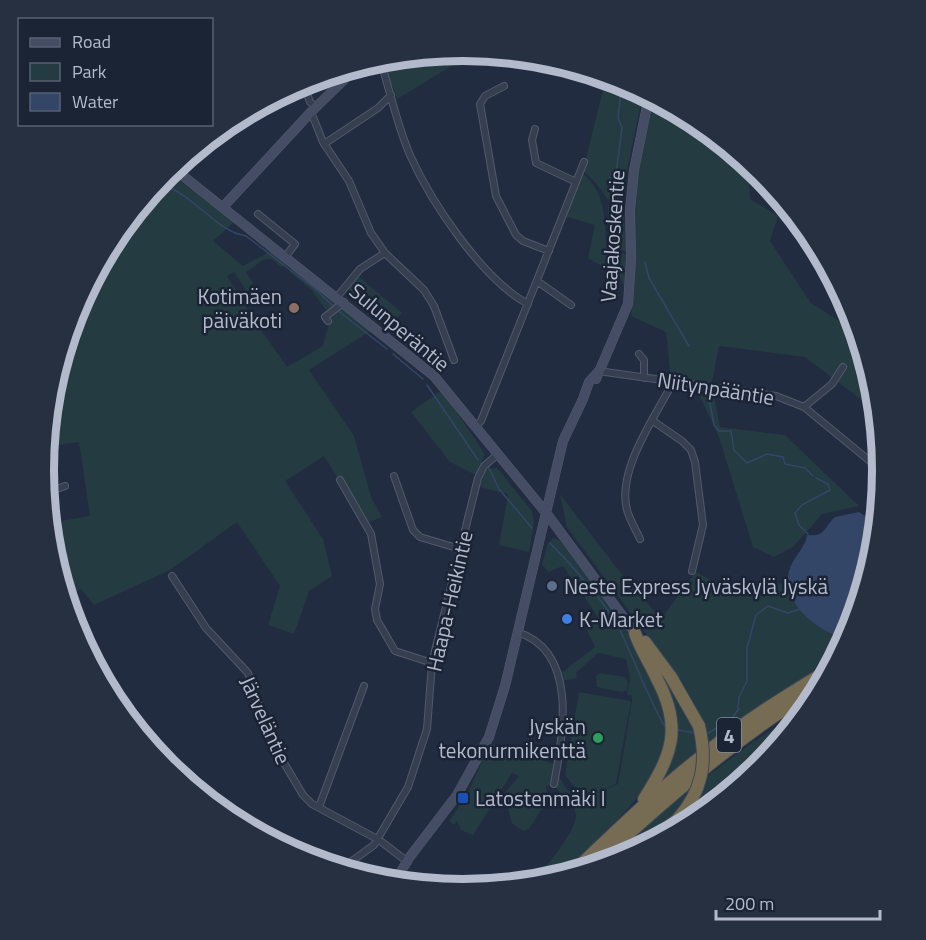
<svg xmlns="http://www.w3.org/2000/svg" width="926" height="940" font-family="'Titillium Web',sans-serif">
	<rect width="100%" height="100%" fill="#222c40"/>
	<!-- green -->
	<path fill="#243b41" d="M463 51 475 52 397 99 382 58Z
		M606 77 643 93 624 185 623 213C603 200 602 185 583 171Z
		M652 98 696 121 749 165 750 199 778 216 770 241 811 303 858 333 875 388 877 412 805 357 719 346 711 387 671 381 666 332 631 316C636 280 631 245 633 208 636 171 645 135 652 98Z
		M168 172 234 222 213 241 243 266 271 251 286 262 285 266 281 267 272 259H265L246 272 253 283 247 292 234 272 227 276 256 323 287 367 323 346C327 332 330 313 344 307L372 330 309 370 354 436 371 497 382 517 366 523 324 456 285 481 323 539 332 576 309 591 294 634 268 625 280 586 237 522 170 570 94 605 81 589 66 599 51 552 49 523 90 516 79 442 46 447C48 428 48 407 52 388 68 308 111 229 168 172Z
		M582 173C614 199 600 235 612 272L588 258 595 225 564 216Z
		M608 206 624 215 626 251 608 249Z
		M610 251 626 254 625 286 615 271Z
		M292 267 334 300 336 304 333 308 325 309 311 289 289 272Z
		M357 275 402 313 390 324 346 288Z
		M695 386 713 391 720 427 785 435 859 506 822 514 793 547 774 557 753 547 719 437Z
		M442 390 485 454 476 475 450 462 411 412Z
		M497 468 532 511 534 523 529 552 499 545 508 494 480 487 486 469Z
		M560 494 623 576 661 619 696 572C732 591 728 596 766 579L785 585 804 614 830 634 846 639 835 661 791 687 657 788 675 740 641 643 699 719 700 714 684 685 567 527Z
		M554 538 560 541C597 589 671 676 668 739 667 744 664 751 661 756 647 789 634 803 608 829 586 851 565 879 532 883 543 869 582 827 575 811 572 803 562 795 557 789L558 774C564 787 573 801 589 796L580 794 565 775 579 692 631 701 616 784 593 795 618 784 632 701V695H627L630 678 626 659 598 653 576 673 577 678 561 681 560 674 595 647 586 628 600 620 563 566 548 572 542 564 548 543Z
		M600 673 625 677 628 682 627 690 622 692 597 687 596 676Z
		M811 704 759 767 686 824V818L699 800 709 775 753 742Z
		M490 743 554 764 551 786 546 785 548 799 529 829 523 831 512 823 504 794 519 776 512 773 473 835 461 830 457 821 454 825 449 821 469 791Z
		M691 786 693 791C670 820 643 852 606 863Z"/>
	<!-- water -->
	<path fill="#344668" d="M859 512 877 524 874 552 846 639C818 632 781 603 789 571 793 557 806 547 807 535 826 537 823 528 835 517Z"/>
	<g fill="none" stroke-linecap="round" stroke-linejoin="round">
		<!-- stream -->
		<path stroke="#344668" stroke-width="1.5" d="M157 184C192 190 215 232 246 236L314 288 334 307
			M618 198 614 188 622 128 618 118 622 82
			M613 225 617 247
			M645 262 649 278 689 346
			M337 310 387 349
			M393 354 423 379
			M427 385 478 460
			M708 393 714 425 719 431H731L734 450 747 463 767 454 783 457 785 464 805 468 813 476
			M488 466 499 489 532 528
			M808 534 799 525 795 513 802 505 830 490 828 484 816 478
			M550 543C569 562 605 603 618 626 627 643 657 719 665 726
			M678 730 695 733
			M707 734 732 718 738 710 739 697 747 681V648L756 615 768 606 788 613 800 609"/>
		<defs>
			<path id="street" d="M380 59C390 91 397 125 410 155 431 202 482 279 528 304
				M504 86 485 96 480 104 496 196 516 235 523 241 549 251
				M311 112 323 142 349 181 371 233 385 253 424 290 434 306 454 360
				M226 124H233L303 82 310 102 316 107
				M535 129 532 140 536 163 576 182
				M324 144 378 108 391 95
				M258 214 295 244 286 256
				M537 281 571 305
				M337 297 360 269 385 253
				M328 321 325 317 344 302
				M639 354 644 360V378
				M598 371 776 396 804 407 882 471
				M804 407 832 384 843 367
				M653 421 682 441 691 450 695 462 703 525 692 571
				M475 427 481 421 584 162
				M394 476 413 530 420 537 460 549
				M340 480 371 534 380 584 375 609 377 620 395 651 432 663
				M46 493 65 486
				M640 539C636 530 631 522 628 513 614 473 656 416 673 382
				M172 576 206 628 248 673 271 741 303 795 312 804 379 840 408 862
				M517 632C579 651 563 735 554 784
				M200 794 211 792 233 821
				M319 807 364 686
				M341 869 374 845 408 787 427 729 432 663 478 478 484 466 497 455"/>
			<path id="secondary" d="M173 168 434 376 547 514 635 633
				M224 206 311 112 359 65
				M596 379 628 304 631 259 630 210 634 170 649 96
				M394 883 409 858 457 795 489 737 505 686 563 441 583 399 589 382 597 373"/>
			<path id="highway" d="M635 633C640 649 650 663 657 679 683 728 672 755 644 799
				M645 642 671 677 699 726
				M640 849 677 820
				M592 867C665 800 736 737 821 686
				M572 873C617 830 662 786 712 748 749 718 789 694 830 669"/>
		</defs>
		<!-- street casing -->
		<use href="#street" stroke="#515a6b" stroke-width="8"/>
		<!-- secondary casing -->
		<use href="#secondary" stroke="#515a6b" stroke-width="10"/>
		<!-- highway casing -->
		<use href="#highway" stroke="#3e4758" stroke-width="14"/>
		<!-- street -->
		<use href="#street" stroke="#363f50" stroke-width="6"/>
		<!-- secondary -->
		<use href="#secondary" stroke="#444d63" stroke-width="9"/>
		<!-- highway -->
		<use href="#highway" stroke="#766c53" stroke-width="12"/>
		<defs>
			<path id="highway-bridge" d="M677 820C702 792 708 763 699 726"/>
		</defs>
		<!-- highway-bridge casing -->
		<use href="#highway-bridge" stroke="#3e4758" stroke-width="14" stroke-linecap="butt"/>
		<!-- highway-bridge -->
		<use href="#highway-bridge" stroke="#766c53" stroke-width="12"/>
	</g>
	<!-- markers -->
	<circle fill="#8d6e63" stroke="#1b2435" stroke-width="2" cx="294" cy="308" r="6"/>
	<circle fill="#5c6f8a" stroke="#1b2435" stroke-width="2" cx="552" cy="586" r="6"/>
	<circle fill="#3f7fe0" stroke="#1b2435" stroke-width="2" cx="567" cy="619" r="6"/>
	<circle fill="#2e9e5b" stroke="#1b2435" stroke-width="2" cx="598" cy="738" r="6"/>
	<rect fill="#1a4fb4" stroke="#1b2435" stroke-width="2" x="457" y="792" width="12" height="12" rx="3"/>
	<g text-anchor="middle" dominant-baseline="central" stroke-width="5" stroke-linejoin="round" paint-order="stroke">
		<!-- shield labels -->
		<rect fill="#1b2435" stroke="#858d9e" stroke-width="1.5" x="717" y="718" width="24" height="34" rx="4.5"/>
		<g font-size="20" font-weight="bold" fill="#b3bacb">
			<text x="729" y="735">4</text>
		</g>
		<!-- street labels -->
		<g font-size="21" fill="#b3bacb" stroke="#1b2435">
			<text transform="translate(612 236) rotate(-86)">Vaajakoskentie</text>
			<text transform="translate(400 327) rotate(40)">Sulunperäntie</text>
			<text transform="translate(716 388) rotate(9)">Niitynpääntie</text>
			<text transform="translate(449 601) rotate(-77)">Haapa-Heikintie</text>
			<text transform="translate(266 720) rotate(66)">Järveläntie</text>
		</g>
		<!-- poi labels -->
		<g font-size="21" fill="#b3bacb" stroke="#1b2435" text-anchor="start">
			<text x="282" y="296" text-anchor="end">Kotimäen<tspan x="282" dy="24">päiväkoti</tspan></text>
			<text x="564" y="586">Neste Express Jyväskylä Jyskä</text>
			<text x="579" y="619">K-Market</text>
			<text x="586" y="726" text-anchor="end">Jyskän<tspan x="586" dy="24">tekonurmikenttä</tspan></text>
			<text x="475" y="798">Latostenmäki I</text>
		</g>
	</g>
	<!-- crop -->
	<path d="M0 0H926V940H0ZM54 470a409 409 0 1 1 818 0a409 409 0 1 1-818 0Z" fill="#273041" fill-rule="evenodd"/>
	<path fill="none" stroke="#b3bacb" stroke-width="8" d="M54 470a409 409 0 1 1 818 0a409 409 0 1 1-818 0Z"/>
	<!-- legend -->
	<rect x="18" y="18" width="195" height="108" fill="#1b2435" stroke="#586071" stroke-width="1.5"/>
	<rect x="30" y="38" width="30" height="9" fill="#444d63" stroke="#586071" stroke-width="1.5"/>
	<text x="72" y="48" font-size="18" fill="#b3bacb">Road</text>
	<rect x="30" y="63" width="30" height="18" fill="#243b41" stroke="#586071" stroke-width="1.5"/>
	<text x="72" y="78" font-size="18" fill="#b3bacb">Park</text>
	<rect x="30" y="93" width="30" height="18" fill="#344668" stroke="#586071" stroke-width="1.5"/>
	<text x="72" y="108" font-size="18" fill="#b3bacb">Water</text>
	<!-- scale -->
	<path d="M716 910v9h164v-9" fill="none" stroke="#b3bacb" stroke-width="3"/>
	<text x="725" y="910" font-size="18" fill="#b3bacb" stroke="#1b2435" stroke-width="4.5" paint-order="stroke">200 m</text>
</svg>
